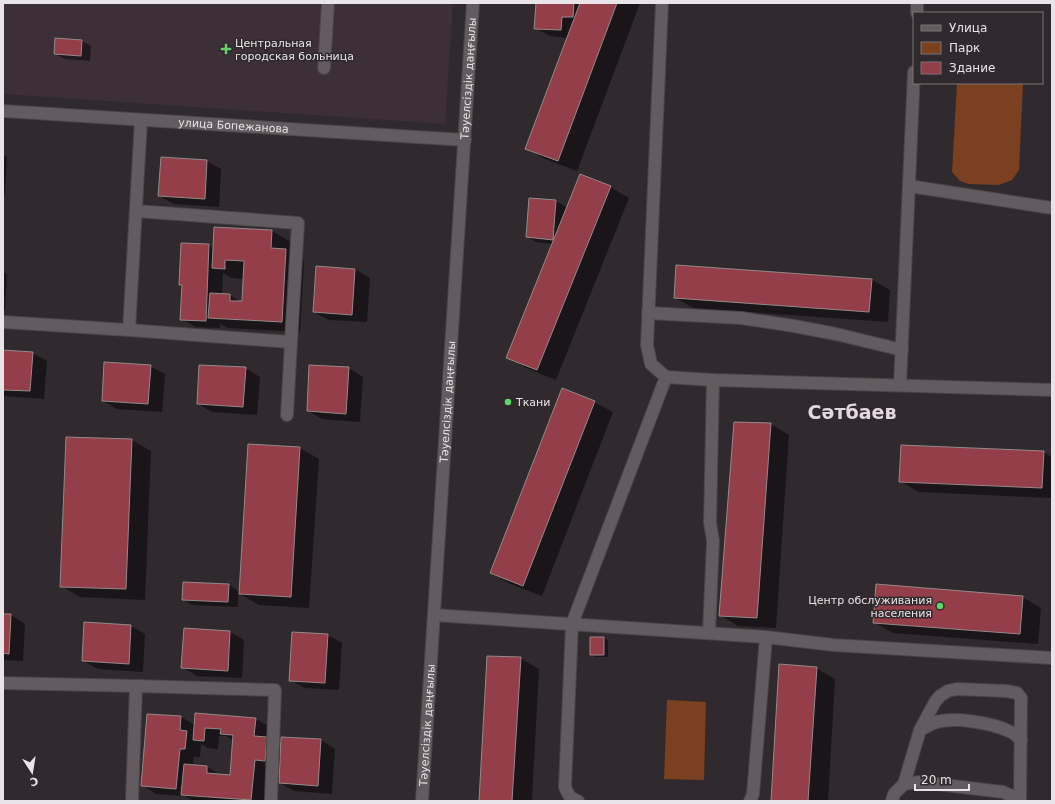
<svg xmlns="http://www.w3.org/2000/svg" width="1055" height="804" font-family="'DejaVu Sans',sans-serif">
	<rect width="100%" height="100%" fill="#30292d"/>
	<!-- built -->
	<path fill="#3c2f37" d="M3 3H453L445 124 3 94Z"/>
	<!-- green -->
	<path fill="#7b401f" d="M957 83H1023L1019 170 1012 180 999 185 969 184 960 181 952 172Z
		M667 700 706 702 704 780 664 779Z"/>
	<!-- shadow -->
	<path fill="#0007" fill-rule="evenodd" d="M537 3H640L577 171 545 159 526 148 568 38 550 36 535 28Z
		M82 41 91 46 90 61 65 59 55 54Z
		M3 155 7 157 5 195H3Z
		M207 161 221 169 219 207 174 204 159 196Z
		M610 187 629 198 556 380 526 368 507 357 553 244 536 242 527 236 530 199 556 201 566 207 565 211Z
		M272 231 291 242 290 253 304 261 300 332 228 328 220 324V328L196 327 181 319 183 286 180 285 182 244 209 245 214 248ZM223 273 232 278 244 279 243 303 229 295H222Z
		M317 267 355 269 370 278 367 322 329 320 314 312Z
		M3 272 7 274 5 310H3Z
		M871 279 890 290 888 322 694 308 675 298Z
		M3 351 32 353 47 361 44 399 3 396Z
		M150 366 165 374 162 412 117 409 103 401Z
		M245 368 260 377 257 415 212 412 198 404Z
		M349 368 363 377 360 422 322 419 308 411Z
		M594 402 613 412 542 596 510 584 491 573Z
		M771 424 789 435 776 628 738 626 720 615Z
		M132 440 151 451 145 600 80 597 61 586Z
		M300 448 319 459 309 608 259 605 238 593V607L192 605 183 599 229 585 240 592Z
		M1043 452 1052 457V498L919 492 900 481Z
		M1022 597 1041 608 1038 644 893 633 874 622Z
		M3 615H11L25 624 23 661 3 660Z
		M131 626 145 634 143 672 98 669 83 661Z
		M185 629 230 632 244 640 242 678 197 676 182 667Z
		M328 635 342 643 339 690 305 688 290 680Z
		M604 638 608 641V657H595L591 654Z
		M520 658 539 669 532 801H480Z
		M816 668 835 679 828 801H772Z
		M181 717 195 725 256 719 270 727 269 739 282 746 321 740 335 749 332 794 294 791 280 783 281 769 269 768 266 801H194L185 796 156 794 142 785ZM219 736H226L234 741 231 776 221 775 207 767 193 766 194 757H200L201 744 208 748 218 749Z"/>
	<!-- building -->
	<path fill="#933e48" stroke="#958a8a" d="M536 3H574L573 17H562L561 30 534 29Z
		M580 3H617L558 161 525 149Z
		M55 38 82 40 81 56 54 54Z
		M161 157 207 160 205 199 158 196Z
		M580 174 611 186 537 370 506 358Z
		M529 198 556 200 553 240 526 237Z
		M214 227 272 230 271 248 286 249 282 322 208 318 210 293 230 294V301H242L244 261 225 260V269L212 268Z
		M181 243 209 244 206 321 180 320 182 285H179Z
		M676 265 872 279 869 312 674 298Z
		M316 266 355 269 352 315 313 312Z
		M3 350 33 352 30 391 3 390Z
		M104 362 151 365 148 404 102 401Z
		M199 365 246 367 243 407 197 404Z
		M309 365 349 367 346 414 307 411Z
		M562 388 595 401 523 586 490 573Z
		M734 422 771 423 757 618 719 616Z
		M66 437 132 439 126 589 60 587Z
		M248 444 300 447 291 597 239 594Z
		M901 445 1044 451 1042 488 899 482Z
		M183 582 229 584 228 602 182 600Z
		M876 584 1023 596 1020 634 873 623Z
		M3 614H11L9 654 3 653Z
		M84 622 131 625 129 664 82 661Z
		M184 628 230 631 228 671 181 668Z
		M292 632 328 634 325 683 289 681Z
		M590 637H604V655H590Z
		M487 656 521 657 512 801H479Z
		M779 664 817 667 808 801H771Z
		M195 713 256 718 254 736 267 737 265 761 255 760 251 800 181 795 184 764 207 766V773L230 775 233 735 220 734 221 729 205 728 204 741 193 740Z
		M147 714 181 716 180 730 187 731 185 749H180L176 789 141 786Z
		M281 737 321 739 318 786 279 783Z"/>
	<g fill="none" stroke-linecap="round" stroke-linejoin="round">
		<defs>
			<g id="minor">
				<path d="M662 3 647 345 651 364 666 377 713 380 1052 390"/>
				<path d="M917 13V3"/>
				<path d="M324 68 328 3"/>
				<path id="s1" d="M3 111 465 140"/>
				<path d="M909 186 1052 208"/>
				<path d="M136 211 298 223 291 342"/>
				<path d="M648 313 741 318 794 326 836 334 902 350"/>
				<path d="M3 322 129 330 141 120"/>
				<path d="M129 330 291 342 287 415"/>
				<path d="M900 385 914 72"/>
				<path d="M434 615 766 637 833 645 1052 658"/>
				<path d="M709 633 713 541 710 522 713 380"/>
				<path d="M3 683 136 686"/>
				<path d="M920 730C924 728 929 725 934 723 953 716 993 723 1011 732 1015 734 1018 737 1021 740"/>
				<path d="M904 784 920 730 935 702 940 696 948 691 957 689 1006 691 1017 693 1021 698 1020 801"/>
				<path d="M132 801 136 686 275 690 271 801"/>
				<path id="s2" d="M422 801 473 3"/>
				<path d="M578 801C570 799 568 794 565 787L572 624 666 377"/>
				<path d="M750 801 753 794 766 637"/>
				<path d="M892 801 894 794 904 784 920 782 1003 792 1014 797 1017 801"/>
			</g>
		</defs>
		<!-- minor casing -->
		<use href="#minor" stroke="#4a4447" stroke-width="14"/>
		<!-- minor -->
		<use href="#minor" stroke="#635b5f" stroke-width="12"/>
	</g>
	<!-- markers -->
	<g fill="#5fd56b" stroke="#30292d" stroke-width="1.5">
		<path d="M224 43h4v4h4v4h-4v4h-4v-4h-4v-4h4z"/>
		<circle cx="508" cy="402" r="4"/>
		<circle cx="940" cy="606" r="4"/>
	</g>
	<g text-anchor="middle" dominant-baseline="central" stroke-width="3" stroke-linejoin="round" paint-order="stroke">
		<!-- poi labels -->
		<g font-size="11" fill="#e9e4e7" stroke="#30292d" text-anchor="start">
			<text x="235" y="43">Центральная<tspan x="235" dy="13">городская больница</tspan></text>
			<text x="516" y="402">Ткани</text>
			<text x="932" y="600" text-anchor="end">Центр обслуживания<tspan x="932" dy="13">населения</tspan></text>
		</g>
		<!-- street labels -->
		<g font-size="11" fill="#e9e4e7" stroke="#30292d">
			<text stroke="none"><textPath href="#s2" startOffset="724">Тәуелсіздік даңғылы</textPath></text>
			<text stroke="none"><textPath href="#s1" startOffset="231">улица Бопежанова</textPath></text>
			<text stroke="none"><textPath href="#s2" startOffset="400">Тәуелсіздік даңғылы</textPath></text>
			<text stroke="none"><textPath href="#s2" startOffset="76">Тәуелсіздік даңғылы</textPath></text>
		</g>
		<!-- town labels -->
		<g font-size="19" font-weight="bold" fill="#e2d8de" stroke="#30292d">
			<text x="852" y="412">Сәтбаев</text>
		</g>
	</g>
	<!-- border -->
	<rect width="1055" height="804" fill="none" stroke="#e9e4e7" stroke-width="8"/>
	<!-- legend -->
	<rect x="913" y="12" width="130" height="72" fill="#30292d" stroke="#7a7477"/>
	<rect x="921" y="25" width="20" height="6" fill="#635b5f" stroke="#7a7477"/>
	<text x="949" y="32" font-size="12" fill="#e9e4e7">Улица</text>
	<rect x="921" y="42" width="20" height="12" fill="#7b401f" stroke="#7a7477"/>
	<text x="949" y="52" font-size="12" fill="#e9e4e7">Парк</text>
	<rect x="921" y="62" width="20" height="12" fill="#933e48" stroke="#7a7477"/>
	<text x="949" y="72" font-size="12" fill="#e9e4e7">Здание</text>
	<!-- north arrow -->
	<g transform="translate(32 772) rotate(168)" stroke="#30292d" stroke-width="3" paint-order="stroke">
	<path d="M0-3L7 15L0 10L-7 15Z" fill="#e9e4e7"/>
	<text y="-6" font-size="11" font-weight="bold" text-anchor="middle" fill="#e9e4e7">С</text>
	</g>
	<!-- scale -->
	<path d="M915 784v6h54v-6" fill="none" stroke="#e9e4e7" stroke-width="2"/>
	<text x="921" y="784" font-size="12" fill="#e9e4e7" stroke="#30292d" stroke-width="3" paint-order="stroke">20 m</text>
</svg>
